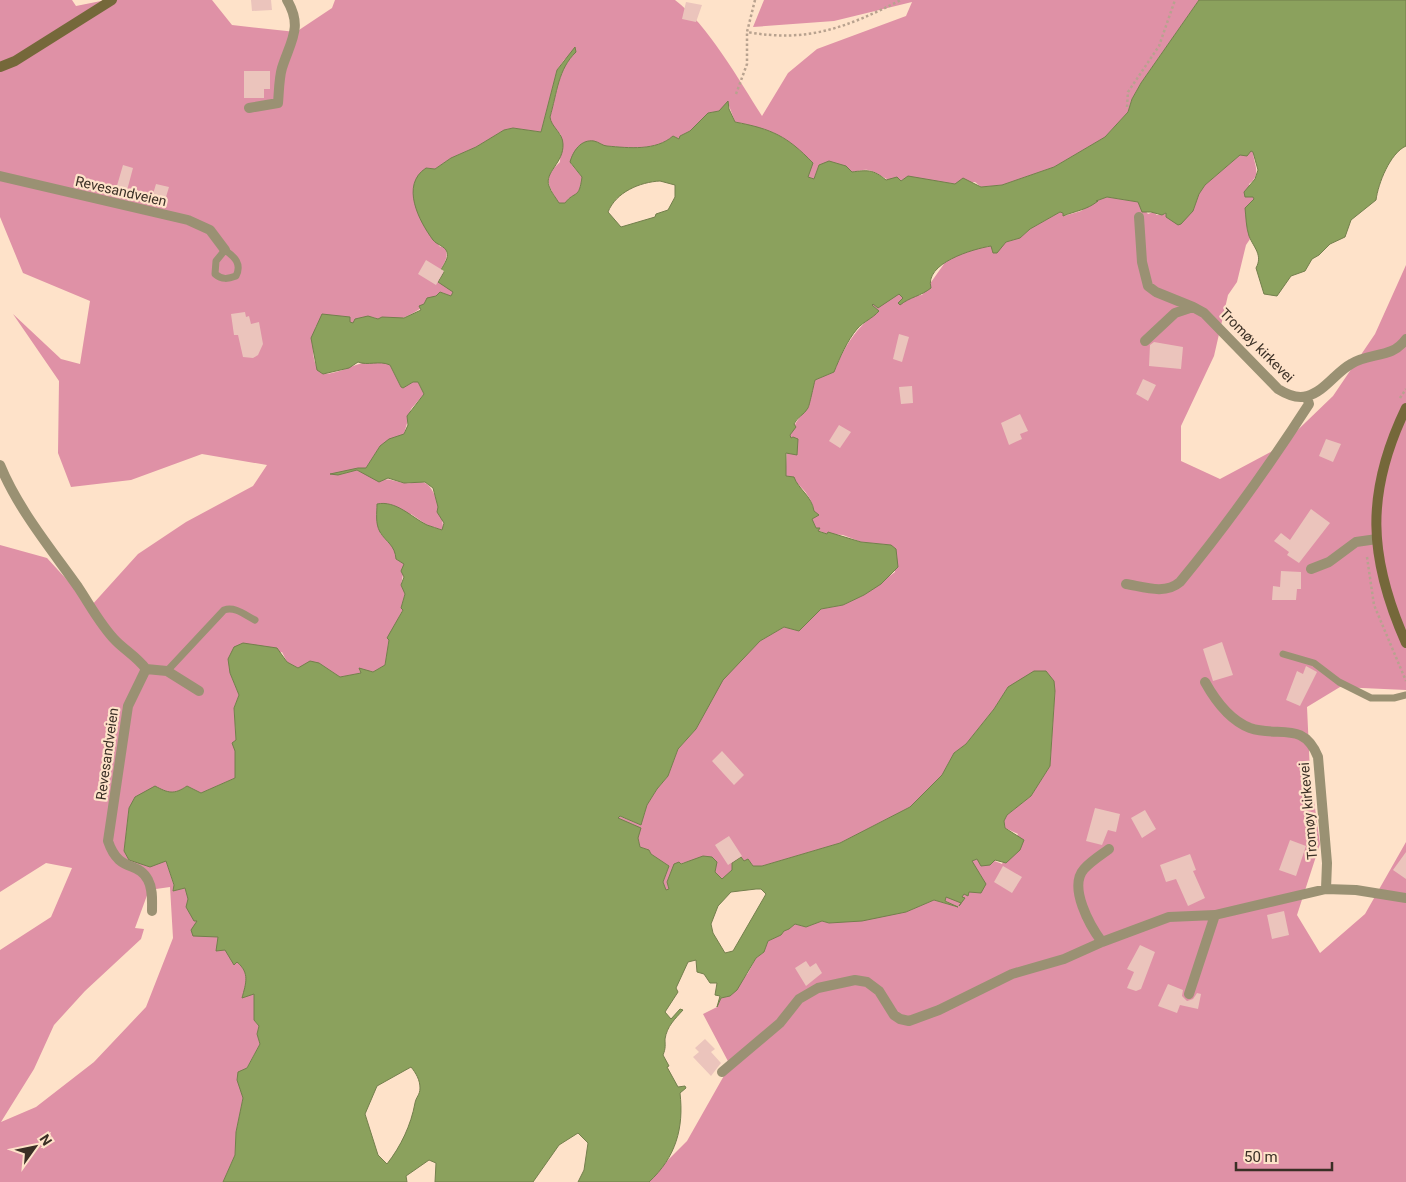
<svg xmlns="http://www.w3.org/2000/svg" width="1406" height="1182" font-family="Roboto,sans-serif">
	<rect width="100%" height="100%" fill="#fee2c9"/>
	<!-- forest -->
	<path fill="#df91a6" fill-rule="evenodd" d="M0 0H72L76 6 106 0H212L232 25 296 32 332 8 335 0H675C708 25 739 80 762 116L788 73 817 49 906 16 912 2 834 21 753 27 764 0H1199L1141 83 1132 99 1128 112 1105 137 1054 167 1002 185 981 187 975 182 955 184 908 177C889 189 882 172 868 170 863 169 857 172 852 172L846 166 819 165 814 179 808 177 812 163C787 136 772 129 735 122L728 103 719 111 708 113 690 131 680 136 679 139 673 136C656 151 629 148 607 146 599 146 596 141 589 141L571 164 582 177C579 200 575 190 565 203H559C547 184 543 178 560 162L561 135 551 123 550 117C557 93 558 69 576 52L564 60 557 70 541 132 513 128 504 130 476 147 451 158 435 169 426 168 439 246 445 248C449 256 445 262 441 269L454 292 451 296 440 292C424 307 397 330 373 317L354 323 316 326C313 340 309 364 323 374 346 374 366 353 390 365L401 387 403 388 413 382H418L424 394 411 409 404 434 380 446 366 468H358L338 475 357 470 379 481C390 477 394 482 406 483 412 484 421 481 425 483 435 486 444 521 443 530L427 525 411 514 380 533 395 550 396 559 405 564 401 585 405 594 401 608 403 609 390 635 385 665 373 672 359 669 361 673 340 677 319 663 298 668 287 662 282 652 230 673 239 695 234 708 236 740 235 778 201 793 187 786 178 792 129 808 124 851 129 860 166 861 174 886 173 891 185 888 198 921 218 937 234 964 237 962C250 973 246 982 243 997L254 993V1020L259 1026 257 1034 260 1044 239 1082 243 1098 236 1132 235 1155 223 1182H0V950L51 917 72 868 46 863 0 892V545L47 558 91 606 138 554 186 522 253 486 267 465 202 454 131 480 71 487 58 453 59 381 13 314 61 359 80 364 90 301 23 273 0 217ZM170 887 173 938 146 1007 94 1062 36 1107 1 1122 34 1069 54 1025 85 991 141 939 144 929 135 928 149 890Z
		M1251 151 1253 152C1254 166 1262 174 1249 184L1254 199 1247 228 1250 239 1246 245 1237 282 1228 295 1214 356 1181 426V461L1220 479 1280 447 1333 396 1375 334 1406 265V690L1340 687 1307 707 1310 772 1320 844 1297 915 1320 953 1365 914 1406 842V1182H649L668 1160 687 1141 730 1065 703 1014 717 1007 721 998 730 996 748 973 756 958 764 952 768 941 781 935 783 931 789 929 795 924 806 927 822 921 829 923 906 912 934 900 957 907 944 900 946 897H962L964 894 968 895 972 861C981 856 994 860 1002 864L1018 834 1005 828 1004 821 1007 815 1031 796 1050 766 1055 691 1008 687 994 709 966 744 954 753 942 775 910 807 840 843 762 866H753L748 859 722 879 715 872 690 861 675 865 667 882 669 889 666 891 663 882 669 866 651 854 649 850 640 847 638 838 618 819 619 816 641 825 647 805 657 789 668 776 678 749 696 729 722 680 760 641 784 627 799 631 821 609 843 605 864 595 895 572 891 545 861 542 843 535 827 534 817 530 812 519 818 515 814 511C812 496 799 483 786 476 786 450 788 426 808 408L809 394 815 380 834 372C844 347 856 327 879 311L871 305 873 303 878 307 899 294 903 298 900 304 912 296 922 295 946 261 968 250 991 246 1001 247 1006 242 1020 238 1030 229 1060 212 1063 213 1064 216 1081 211 1096 201 1107 197 1138 202 1148 214 1153 212 1157 215 1193 211 1199 194 1205 185 1240 155Z"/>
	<!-- water -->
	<path fill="#8ba15d" stroke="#737f4c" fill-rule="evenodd" d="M1199 0H1406V146C1390 153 1378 184 1376 200L1351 220 1345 237 1330 244 1319 255 1312 259 1305 271 1291 276 1277 296 1264 294 1256 268C1263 255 1254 248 1249 236 1246 227 1246 217 1245 208L1254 199 1253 197H1245L1244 192 1255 179 1258 170 1253 152 1251 151 1247 156 1240 155 1205 185 1199 194 1193 211 1181 224 1178 225 1166 217V213L1162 215 1151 212H1142L1138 202 1107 197 1096 201H1098C1087 210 1075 211 1063 216V213L1060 212 1030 229 1020 238 1006 242 997 253H993L991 246C973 249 924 263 931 288 921 296 910 297 900 305L898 303 903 298 899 294 878 308 873 304 872 305 879 311C872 319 864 321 857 329 847 341 840 357 834 372L815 380C814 384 809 407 808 408 804 415 797 417 794 424L796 427 790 435 791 438 793 437 798 439 797 455 786 453V476L794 477C798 489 812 496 814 511L819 515 812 519 816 528H820L818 531 827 534 828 532 861 542 891 545 896 549 898 567 881 584 864 595 843 605 821 609 799 631 784 627 760 641 723 680 696 729 678 749 668 776 657 789 647 805 641 825 620 816 618 818 641 828 638 838 640 847 649 850 651 854 669 866 663 882 666 890 669 889 667 882 674 864 679 862 681 864 703 856 712 857 717 862 715 872 722 879 732 870V863L741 857 744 861 748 859 753 866H762L840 843 910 807 942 775 954 753 966 744 994 709 1008 687 1034 671H1046L1054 681 1055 691 1050 766 1031 796 1007 815 1004 821 1005 828 1024 840 1020 850 1006 863 995 860 990 865 981 866 977 859 972 861 986 884 981 893 969 892 968 896 964 894 962 897 965 898 959 906 961 903 946 897 945 901 958 907 934 900 906 912 862 921 829 923 822 921 806 927 795 924 789 929 784 931 781 935 768 941 764 952 756 958 737 990 730 996 721 998 717 1007 720 996 715 995 717 983H710L704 974 697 972 696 960 688 962 676 988 678 992 665 1012 671 1019 680 1009 683 1010C675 1019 667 1026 665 1039 665 1045 666 1048 663 1055L669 1066 667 1067 678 1087 685 1086 686 1088 680 1093C684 1128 676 1157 649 1182H578L584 1170 588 1143 578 1133 559 1145 533 1182H435L436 1163 429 1160 406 1176 407 1182H223L235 1155 236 1132 243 1098 237 1080 238 1072 247 1068 260 1044 257 1034 259 1026 254 1020V994L242 998C246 983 250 973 237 962L234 965 225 950 216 951 218 937 193 936 191 930 197 921H194L186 907 188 899 185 888 173 891 174 885 166 861 150 867 129 860 124 851 129 808 135 797 155 786C168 793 174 795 187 786L201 793 235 778V751L232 743 236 740 234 708 239 695 230 673 228 659 234 647 243 643 277 648 287 662 298 668 310 661 319 663 340 677 361 673 359 668 373 672 385 665 389 640 387 638 403 610 401 608 405 594 401 585 404 577 401 571 404 564 396 559C395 545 386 542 380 532 375 523 377 513 377 504 396 500 411 517 427 525 432 527 437 528 442 530L444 523 437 512 438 507 433 488 425 482 404 483 388 478 379 482 357 470 338 475 330 474 358 468H366L380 446 389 439 404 434 408 425 407 416 424 394 418 382H413L403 388 401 387 390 365C379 360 368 366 358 362L349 368 323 374 317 370 311 338 322 314 350 317V322L353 323 355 319 368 316 378 319 382 317 404 318 421 310 419 306 424 304 427 298 436 296 440 292 451 296 453 292 438 282 444 272 441 270C444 264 449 258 447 252 445 246 437 245 433 240 419 221 400 185 426 168L435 169 451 158 476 147 504 130 513 128 541 132 557 70 575 47 576 52C558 69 557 93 550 117 551 127 563 133 563 144 564 163 544 172 549 186 551 192 556 198 559 203H565C575 190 579 200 582 177L570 162C573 151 581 139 594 141 599 142 603 146 607 146 629 148 656 151 673 136L679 139 680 136 690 131 708 113 719 111 728 101 729 109 735 122C772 129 787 136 813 163L808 177 814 179 819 165 829 161 846 166 852 172C867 170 873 169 886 180L897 177 901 181 908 176 955 184 963 178 981 187 1002 185 1054 167 1105 137 1128 112 1132 99 1141 83ZM660 181 675 185V197L668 210 656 214 655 217 621 227 608 212C616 192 640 182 660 181ZM756 889H761L766 894 733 951 725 953 713 933 711 924 718 906 731 892ZM411 1067C416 1073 420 1080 420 1088 420 1095 416 1097 415 1103 411 1125 401 1146 387 1164L378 1155 365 1114 377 1086Z"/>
	<!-- building -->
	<path fill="#ebc4bc" d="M251 0H271L272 10 252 11Z
		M686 2 702 5 696 22 682 19Z
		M244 71H270V89H264V98H244Z
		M123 165 133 168 125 198 114 196Z
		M156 184 169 187 163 207 150 204Z
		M426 260 444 271 436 285 418 274Z
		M245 312 246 317 249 316 251 324 259 322 263 344 258 355 253 358 243 357 238 335H234L231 314Z
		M899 334 909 337 902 362 893 359Z
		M1154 342 1183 347 1181 369 1149 366 1150 345Z
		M1143 379 1156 385 1148 401 1136 394Z
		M912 386 913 403 901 404 899 387Z
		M1020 414 1028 431 1020 434 1022 439 1009 445 1001 423Z
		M839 425 851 432 840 448 829 441Z
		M1326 439 1341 444 1333 462 1319 456Z
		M1311 509 1330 523 1299 563 1287 555 1289 552 1274 541 1281 533 1290 540Z
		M1281 571 1301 572V589H1297L1296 600H1272L1273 586 1280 587Z
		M1222 642 1233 675 1213 681 1203 649Z
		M1306 666 1317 672 1300 706 1286 700 1297 671 1303 674Z
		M722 751 744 775 734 785 712 761Z
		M1095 808 1120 814 1116 832 1108 830 1102 845 1086 841Z
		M1145 810 1156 829 1142 838 1131 818Z
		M729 836 742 856 728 865 715 845Z
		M1290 840 1306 846 1296 876 1279 870Z
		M1406 852V879L1393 870Z
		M1190 854 1196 870 1193 871 1205 898 1188 906 1176 879 1166 882 1160 865Z
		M1003 866 1022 877 1012 893 994 882Z
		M1284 911 1289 935 1272 939 1267 915Z
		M1140 945 1155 952 1141 989 1136 991 1127 988 1134 972 1127 969Z
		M806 961 810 967 816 963 822 973 806 986 795 968Z
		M1168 984 1183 990 1182 996 1187 1001 1193 999 1197 993 1201 994 1198 1009 1180 1005 1177 1013 1158 1006Z
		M705 1039 715 1049 711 1052 721 1063 711 1076 693 1057 699 1052 695 1048Z"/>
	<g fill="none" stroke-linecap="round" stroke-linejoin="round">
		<!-- path -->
		<path stroke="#b8a28f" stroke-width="2.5" stroke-dasharray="2.5 2.5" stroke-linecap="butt" d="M755 0 747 32C809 43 847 27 901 0
			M736 94 747 64V32
			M1127 107 1128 92 1159 46 1175 0
			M1400 398 1406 389
			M1367 557 1374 605 1406 681"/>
		<!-- lane -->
		<path stroke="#9a9173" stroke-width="7" d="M225 250C235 257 242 264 236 276 228 279 222 280 215 274L216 261Z
			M1283 654 1314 663 1339 682 1371 698H1394L1406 695
			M167 671 224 610C235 606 245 615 255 620"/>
		<!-- street -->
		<path stroke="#9a9173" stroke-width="10" d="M249 108 278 103C279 92 279 78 282 68 291 40 303 27 287 0
			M0 176 188 220 210 230 225 250
			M1139 217 1142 262 1148 286 1156 292 1193 307
			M1145 341 1175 313 1193 307 1204 313 1278 389C1286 394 1297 399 1307 396 1324 392 1336 372 1351 364 1370 352 1392 359 1406 339
			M0 465C18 509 51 549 78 587 90 605 101 626 116 641 126 651 137 657 146 669
			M1311 569 1329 562 1356 542 1377 539
			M1126 584C1144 587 1165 595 1180 582 1227 525 1269 466 1309 404L1307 397
			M146 669 128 706 108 841C119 874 138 860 148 880 153 889 152 900 152 911
			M146 669 167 671 199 691
			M1205 682C1215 700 1229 720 1250 728 1279 738 1303 720 1318 757L1327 863 1326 889
			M1102 942C1090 926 1068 887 1084 869 1091 861 1101 855 1109 849
			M1189 994 1215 915
			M722 1072 780 1023 799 999 818 988 855 980 867 982 879 991 894 1015 900 1019 909 1021 939 1010 1012 974 1064 959 1102 942 1169 917 1215 915 1326 889 1356 890 1406 898"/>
		<!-- secondary -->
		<path stroke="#75683a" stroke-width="10" d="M0 67 15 61 112 0
			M1406 408C1365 493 1368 557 1406 643"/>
	</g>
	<g text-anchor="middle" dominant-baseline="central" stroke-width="4.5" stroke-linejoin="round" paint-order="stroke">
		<!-- street labels -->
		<g font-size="14" fill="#3a2f25" stroke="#fee2c9">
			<text transform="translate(121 191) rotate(13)">Revesandveien</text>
			<text transform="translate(1257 345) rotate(45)">Tromøy kirkevei</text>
			<text transform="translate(107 754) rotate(-82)">Revesandveien</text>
			<text transform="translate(1308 811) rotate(-95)">Tromøy kirkevei</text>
		</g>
	</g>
	<!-- north arrow -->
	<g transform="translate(35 1147) rotate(57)" stroke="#fee2c9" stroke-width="4" paint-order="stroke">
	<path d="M0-4L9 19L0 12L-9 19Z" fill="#3a2f25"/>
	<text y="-8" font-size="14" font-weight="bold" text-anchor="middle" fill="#3a2f25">N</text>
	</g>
	<!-- scale -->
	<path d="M1236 1162v8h96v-8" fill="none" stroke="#3a2f25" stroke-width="2.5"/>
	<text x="1244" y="1162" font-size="15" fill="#3a2f25" stroke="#fee2c9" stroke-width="4" paint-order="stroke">50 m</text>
</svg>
